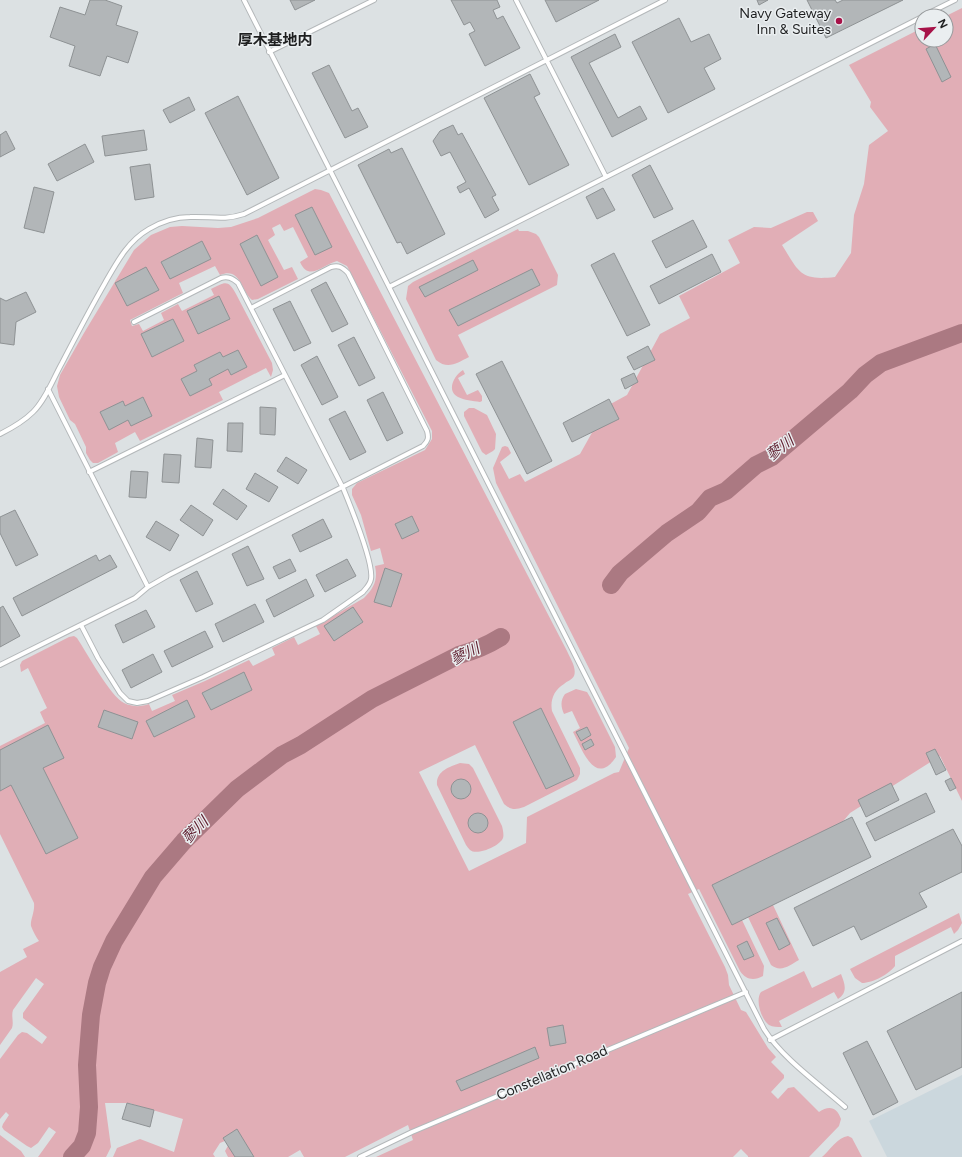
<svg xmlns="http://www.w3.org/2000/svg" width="962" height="1157" font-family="Figtree,'Noto Sans JP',sans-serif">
	<rect width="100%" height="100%" fill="#dce1e3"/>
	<!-- built -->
	<path fill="#cbd7dd" d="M962 1075V1157H887L869 1121Z"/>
	<!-- green -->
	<path fill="#e1aeb6" d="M962 8V801L940 756 850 813 773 905 799 960C790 965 781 973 771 965L748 917 742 920 764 966 763 976C754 981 746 980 740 971L699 889 688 894 725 967 728 975 729 985 741 1010 746 1012 768 1048 776 1057 771 1062 784 1075V1078L771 1092 778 1099 788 1088 794 1087 819 1112C829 1105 837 1107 841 1119L839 1126 809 1157H748V1156L741 1149 733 1157H376L413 1140 408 1125 345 1157H304L300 1150 288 1157H228L225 1151 229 1144 227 1140 220 1143 213 1154 215 1157H113L117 1148 140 1139 174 1152 183 1119 129 1103H105L111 1147 106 1157H38L56 1132 49 1127 38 1143 31 1148 27 1146 4 1130 2 1127 3 1124 9 1115 6 1112 0 1119V1059L18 1035 22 1032 27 1033 42 1044 47 1037 23 1018V1013L44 984 36 978 13 1010C11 1016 14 1022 12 1028L0 1045V972L27 957 23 949 39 941C36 937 33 931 31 926 30 920 35 912 34 903L0 834V746L45 723 40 712 47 708 28 668 21 672 20 665 22 661 69 637 74 636 77 638C87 653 110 696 124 703 132 707 141 707 149 704L152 711 175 701 172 695 205 681 249 660 253 666 275 655 272 648 294 637 298 645 320 634 316 626 364 598C374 588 378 580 375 566L384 564 380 548 371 551 361 515 352 495V489L357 483 425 450 432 439V431L347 266 337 261C322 265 309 282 300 262L308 257 293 227 284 231 280 224 272 228 275 235 268 240 284 270 292 267 298 279 258 299 252 300C240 290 241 267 220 275L215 266 179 283 183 293 130 320 132 326 139 324 143 331 164 320 161 313 178 304 182 311 214 295 211 289C225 282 228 279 236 294L272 363 273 370 271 377 266 368 219 392 223 400 140 441 135 432 115 443 118 452 98 463H93L90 460 86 453V447L75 424 70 420 59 397 57 386 60 375 84 333 134 250 151 235 170 227 182 226 218 228 231 227 258 218 315 189 321 190 329 193 567 651C570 658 577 668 574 676 572 680 567 681 564 684 554 690 550 700 552 711L580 768V774L577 780 524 807C515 810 511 810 504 804L475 745 419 772 469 871 526 843 527 817 614 773 619 772 629 748 496 483 493 468 502 447 505 446 508 447 511 453 509 455 500 462 509 479 520 474 525 482 580 454 607 406 627 395 660 334 690 318 679 296 740 263 728 240 754 227 771 228 807 212H813L818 221 782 245C799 272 800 281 835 277L851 253 854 215 864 184 869 145 888 131 870 107 871 102 849 65 922 28V40H946V16Z
		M518 229 519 231H528L536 234 539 237 558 275 557 285 458 335 469 357C457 363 448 370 436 360L406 299 408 286 413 282Z
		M463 370 465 374 458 378 467 395 478 390 482 396V401L480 402C473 401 464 400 458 397 446 391 454 375 463 370Z
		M469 408H474L487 415 496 434 495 449 493 451 486 455 482 452 464 416V412Z
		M576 689 587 692 590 697 615 747 616 757C595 788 582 749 573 732L580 728 572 711 564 714C561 707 560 701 565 694Z
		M460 763 469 764 473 768 502 826C503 830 504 835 503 838 500 846 477 856 470 850 468 848 467 846 466 845L437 785C436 771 449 767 460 763Z
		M959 913 962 923 958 930 954 934 951 927 895 956V966C889 974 873 983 862 983L855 978 850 969Z
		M804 971 812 988 841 974C845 984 848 992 838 999L834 992 779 1021 782 1027C777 1027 773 1027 769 1025 761 1019 755 1000 761 992Z
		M0 1135 21 1151 25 1157H0Z
		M848 1136 852 1138 862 1157H822C830 1150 838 1137 848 1136Z"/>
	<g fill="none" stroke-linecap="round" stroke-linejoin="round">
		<!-- river -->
		<path stroke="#ab7982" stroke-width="18" d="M611 585 620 573 667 533 698 512 710 498 726 491 756 465 772 457 850 391 865 375 881 363 962 333
			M72 1157 82 1146 87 1133 89 1107 87 1065 91 1015 97 983 102 967 114 941 153 877 184 841 237 789 282 755 301 745 372 699 459 655C474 651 488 645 501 637"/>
	</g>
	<!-- building -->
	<path fill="#b2b6b8" stroke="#8e9294" d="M90 0H105L122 6 116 25 138 32 128 63 107 56 100 76 69 66 75 46 50 37 60 7 85 15Z
		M290 0H315L295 10Z
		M451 0H497L500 7 493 10 497 19 503 16 520 48 485 66 469 34 475 31 470 22 464 25Z
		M545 0H599L556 22Z
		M757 0H768L759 5Z
		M807 0H835L837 3 843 0H903L826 38Z
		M679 18 691 42 709 34 721 59 704 68 715 89 668 113 632 42Z
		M615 34 621 47 589 63 618 118 640 106 647 119 612 137 571 57Z
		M935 44 951 77 942 82 926 49Z
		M329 65 352 111 358 108 368 127 345 138 312 73Z
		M530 74 540 94 534 97 569 165 529 185 484 98Z
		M238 96 279 178 247 195 205 113Z
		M189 97 195 110 170 123 163 110Z
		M453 125 458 135 462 133 496 195 492 197 499 210 485 218 469 188 460 193 457 187 466 182 450 152 441 156 433 141 440 131Z
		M144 130 147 150 105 156 102 136Z
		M6 131 15 149 0 157V135Z
		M85 144 94 162 57 181 48 164Z
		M402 148 445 234 407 254 401 242 397 243 358 165 389 149 391 153Z
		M150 164 154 197 135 200 130 167Z
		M650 165 673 209 654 218 632 175Z
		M34 187 54 192 44 233 24 228Z
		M603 188 615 210 597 219 586 197Z
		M312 207 332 247 315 255 295 215Z
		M693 220 707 247 666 268 652 241Z
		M257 235 278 277 261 286 240 244Z
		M202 241 211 259 170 279 161 262Z
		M614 253 650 325 627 336 591 265Z
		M712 254 721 272 659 304 650 286Z
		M473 260 478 270 425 297 419 287Z
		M146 267 159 290 127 306 115 283Z
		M532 269 540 285 458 326 449 310Z
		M326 282 348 324 332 332 311 290Z
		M26 292 36 312 16 322 14 345 0 343V298L6 301Z
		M219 296 230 319 198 334 187 311Z
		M290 301 311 343 294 351 273 309Z
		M173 319 184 341 152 357 141 334Z
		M354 337 375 378 359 386 338 345Z
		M648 346 655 360 634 370 627 357Z
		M238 350 247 367 231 375 228 369 209 379 212 385 190 396 181 379 197 371 194 365 220 352 223 357Z
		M317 356 338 397 322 405 301 365Z
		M502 361 552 461 527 474 476 374Z
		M634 373 638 382 625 389 621 379Z
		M383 392 403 433 387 441 367 400Z
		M143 397 152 416 131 426 128 420 109 430 100 412 123 401 125 406Z
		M609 399 619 419 572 442 563 423Z
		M260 407 276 408 275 435 260 434Z
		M345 411 366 452 350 460 329 419Z
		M228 423H243L242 452 227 451Z
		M197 438 213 440 211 468 195 467Z
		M164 454 181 455 179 483 162 482Z
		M286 457 307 470 298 484 277 471Z
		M131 471 148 472 146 498 129 497Z
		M255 473 278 487 269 502 246 489Z
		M223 489 247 506 237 520 213 504Z
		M191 505 213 520 203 536 180 520Z
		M15 510 38 555 16 566 0 533V517Z
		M412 516 419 531 402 539 395 524Z
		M323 519 332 537 300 552 292 535Z
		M156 521 179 535 170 551 146 537Z
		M248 546 264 579 247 586 232 554Z
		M96 555 99 561 110 555 117 567 22 616 13 598Z
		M290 559 296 571 279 579 273 567Z
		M347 559 356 576 325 592 316 575Z
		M385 568 402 574 391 607 374 602Z
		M197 571 213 604 196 612 180 580Z
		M306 579 314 596 274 617 266 600Z
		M255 604 264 622 223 642 215 624Z
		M3 606 20 636 0 647V608Z
		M353 607 363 622 334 641 324 626Z
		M146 610 155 627 123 643 115 625Z
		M205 631 213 647 172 667 164 651Z
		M153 654 162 672 131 688 122 670Z
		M244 672 252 690 211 710 202 693Z
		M187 700 195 717 154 737 146 721Z
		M541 708 574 776 546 789 513 722Z
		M104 710 138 722 132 739 98 727Z
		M48 725 64 758 43 768 78 838 46 854 11 785 0 791V750Z
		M587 727 591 735 581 741 576 732Z
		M591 739 594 745 585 750 582 744Z
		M935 749 946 770 936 775 926 753Z
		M951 778 956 788 950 791 945 781Z
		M451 789a10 10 0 1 1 20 0a10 10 0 1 1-20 0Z
		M891 783 899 800 866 817 858 800Z
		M926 793 935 812 875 841 866 823Z
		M468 823a10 10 0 1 1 20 0a10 10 0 1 1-20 0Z
		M852 817 871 857 732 925 712 885Z
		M953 829 962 846V872L919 893 927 907 861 940 854 926 813 946 794 908Z
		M777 918 790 944 779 950 766 923Z
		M747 941 754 956 744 960 737 946Z
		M962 992V1067L916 1090 887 1031Z
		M563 1025 566 1043 550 1046 547 1028Z
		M867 1041 898 1102 873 1115 843 1053Z
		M535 1047 539 1058 461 1091 456 1081Z
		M127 1103 154 1110 150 1127 122 1119Z
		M237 1129 254 1157H235L223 1138Z"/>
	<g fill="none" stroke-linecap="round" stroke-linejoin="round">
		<defs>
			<path id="service" d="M244 0 764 1029C782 1058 819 1084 845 1107
				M516 0 606 177
				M923 16 955 0
				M269 52 374 0
				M389 287 922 17
				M48 389 148 587
				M0 434C12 428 23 422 33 412 46 399 53 379 62 363 76 336 90 309 105 283 117 262 128 241 149 229 161 222 175 217 190 217 210 216 223 221 244 214L665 0
				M89 472 285 375
				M81 625 98 658 120 693 128 701 137 703 148 701 203 677 310 626 323 620 363 592C366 588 370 585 371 579 374 563 350 505 343 488L238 283C232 278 228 276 221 278L134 322
				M0 665 135 598 148 587 169 575 423 446C428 441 429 438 427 431L348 273C342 267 339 265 331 267L251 308
				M770 1040 962 941
				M360 1157 412 1132 746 992"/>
		</defs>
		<!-- service casing -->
		<use href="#service" stroke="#b4b8ba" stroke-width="6"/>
		<!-- service -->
		<use href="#service" stroke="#fff" stroke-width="4"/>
	</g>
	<!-- markers -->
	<circle fill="#a71248" stroke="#eaeef0" stroke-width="1.5" cx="839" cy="21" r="4"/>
	<g text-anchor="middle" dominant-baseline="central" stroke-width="3" stroke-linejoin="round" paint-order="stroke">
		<!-- poi labels -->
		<g font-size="14" fill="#1e1f20" stroke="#eaeef0" text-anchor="end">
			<text x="831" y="13">Navy Gateway<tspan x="831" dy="16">Inn &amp; Suites</tspan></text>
		</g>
		<!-- street labels -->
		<g font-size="14" fill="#1e1f20" stroke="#eaeef0">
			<text transform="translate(552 1073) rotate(-23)">Constellation Road</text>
		</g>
		<!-- neighbourhood labels -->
		<g font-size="15" font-weight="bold" fill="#1e1f20" stroke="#eaeef0">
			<text x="275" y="40">厚木基地内</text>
		</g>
		<!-- water labels -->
		<g font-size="15" font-style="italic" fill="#602030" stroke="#eaeef0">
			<text transform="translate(780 448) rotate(-37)">蓼川</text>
			<text transform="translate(465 654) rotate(-26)">蓼川</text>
			<text transform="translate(195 830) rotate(-45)">蓼川</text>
		</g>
	</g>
	<!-- north arrow -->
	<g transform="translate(934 28) rotate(64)"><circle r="19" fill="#eaeef0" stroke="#989b9d"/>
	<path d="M0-3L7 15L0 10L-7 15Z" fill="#a71248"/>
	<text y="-6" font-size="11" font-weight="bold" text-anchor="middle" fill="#1e1f20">N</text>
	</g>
</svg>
